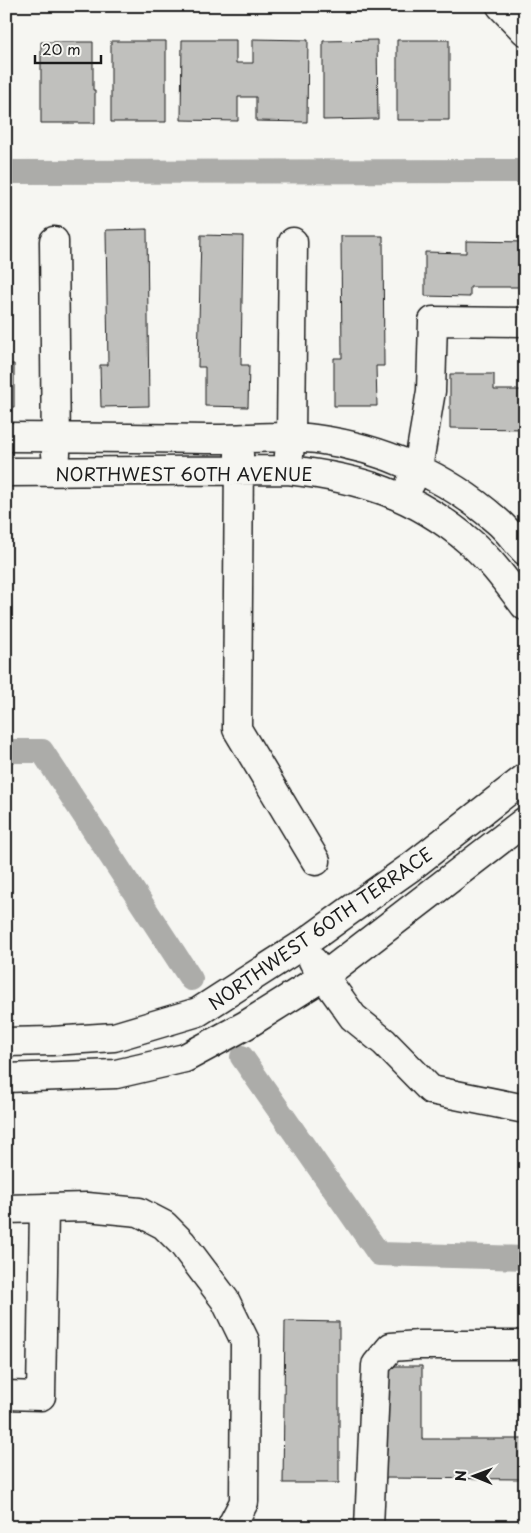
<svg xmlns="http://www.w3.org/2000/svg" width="531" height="1533" font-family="'Playpen Sans',sans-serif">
	<rect width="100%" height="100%" fill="#f6f6f2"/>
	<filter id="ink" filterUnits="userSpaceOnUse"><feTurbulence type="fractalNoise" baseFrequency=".02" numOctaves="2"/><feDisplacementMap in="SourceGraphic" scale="10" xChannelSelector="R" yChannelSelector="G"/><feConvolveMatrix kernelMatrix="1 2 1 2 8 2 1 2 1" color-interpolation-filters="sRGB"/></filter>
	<g filter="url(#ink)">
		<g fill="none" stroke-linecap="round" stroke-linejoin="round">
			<!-- canal -->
			<path stroke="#acaca9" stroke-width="24" d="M6 172 525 171
				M6 751H42L191 979
				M242 1057 379 1254 525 1258"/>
		</g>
		<!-- building -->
		<path fill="#c0c0bd" stroke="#1c1c1c" d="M253 39 308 40 307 122 256 121V97H238V121L181 120 182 40H236V63H253Z
			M377 40 378 119 323 120V41Z
			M397 40H449V120H397Z
			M111 41H166V122H111Z
			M41 42H93V90H95V123H41Z
			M147 229 149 406 101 407 100 365H108L106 230Z
			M201 235 243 236 241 365H249L248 407 205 406V367H198Z
			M341 236H383L384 366H376L377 406H334V358H342Z
			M466 241 525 242V287H470V297L425 296V252L466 253Z
			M6 364H14V407H6Z
			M450 374H494V390H525V429L450 428Z
			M285 1321 339 1322V1483H283Z
			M381 1366H422V1439H525V1479L380 1478Z"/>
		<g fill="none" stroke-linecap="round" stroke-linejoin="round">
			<defs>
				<path id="minor" d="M501 6 525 31
					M54 241 56 454
					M6 437C73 437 140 438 207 439 243 440 281 434 316 439 383 448 446 476 496 520 507 529 515 541 525 551
					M239 454 237 729 316 861
					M289 455 291 437 293 242
					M6 472 288 470C360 478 414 494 470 542 491 560 508 584 525 606
					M410 484 418 468 431 391 433 321 525 322
					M313 961 353 1017 384 1042 431 1090 525 1109
					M6 1042 52 1041 114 1037 198 1012 302 945 349 911 411 867 525 778
					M6 1078 116 1074 185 1058 246 1025 324 976 525 821
					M6 1209 87 1207 139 1212 164 1225 182 1243 225 1300 245 1341 244 1502 231 1527
					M6 1395 41 1396 44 1208
					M369 1527 376 1365 391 1347 419 1345H525"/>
			</defs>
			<!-- minor casing -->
			<use href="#minor" stroke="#1c1c1c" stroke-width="31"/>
			<!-- minor -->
			<use href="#minor" stroke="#f6f6f2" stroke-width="28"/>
		</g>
	</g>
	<g text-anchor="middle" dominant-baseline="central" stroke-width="4" stroke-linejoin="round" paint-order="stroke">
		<!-- street labels -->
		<g font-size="18" fill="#1c1c1c" stroke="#f6f6f2">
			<text x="184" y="473">NORTHWEST 60TH AVENUE</text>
			<text transform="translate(320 928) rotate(-35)">NORTHWEST 60TH TERRACE</text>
		</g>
	</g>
	<!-- margin -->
	<rect width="531" height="1533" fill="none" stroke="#f6f6f2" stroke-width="25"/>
	<rect x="12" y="12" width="506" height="1508" fill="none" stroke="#1c1c1c" stroke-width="2" filter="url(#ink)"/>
	<!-- north arrow -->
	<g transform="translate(474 1476) rotate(271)" stroke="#f6f6f2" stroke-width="4" paint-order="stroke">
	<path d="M0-4L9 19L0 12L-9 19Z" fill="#1c1c1c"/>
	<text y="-8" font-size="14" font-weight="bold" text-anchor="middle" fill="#1c1c1c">N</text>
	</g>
	<!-- scale -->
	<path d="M35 55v8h66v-8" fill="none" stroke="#1c1c1c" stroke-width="2.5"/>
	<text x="42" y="55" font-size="15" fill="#1c1c1c" stroke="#f6f6f2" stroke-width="4" paint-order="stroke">20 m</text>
</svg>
